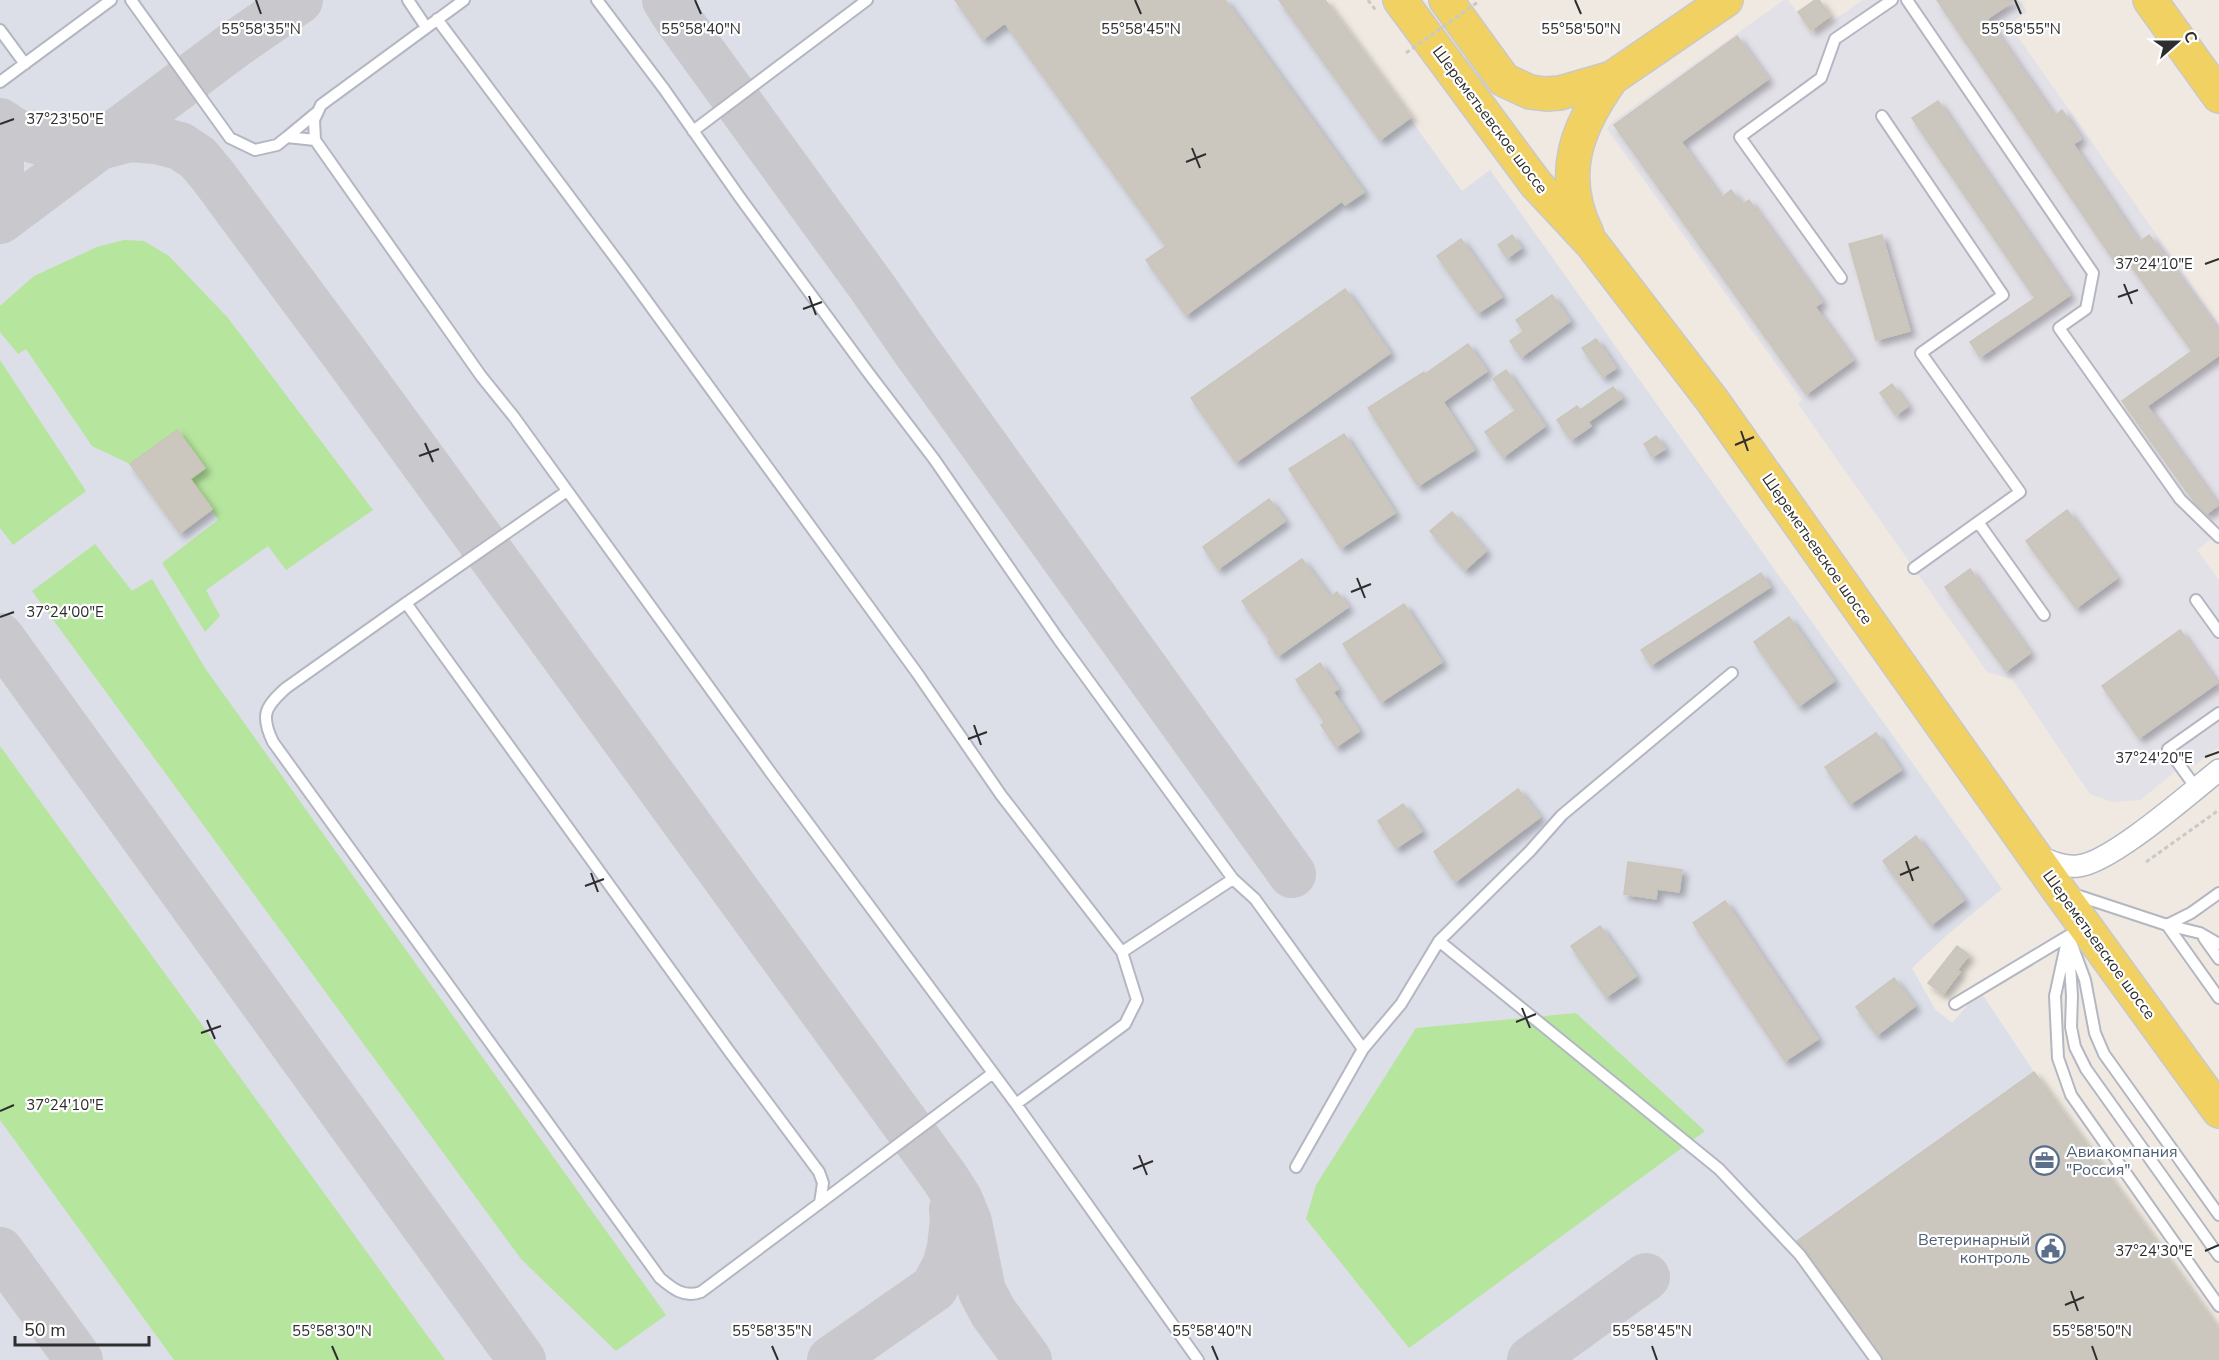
<svg xmlns="http://www.w3.org/2000/svg" width="2219" height="1360" font-family="'Nunito Sans',sans-serif">
	<defs>
		<filter id="shadow"><feDropShadow dx="5" dy="5" stdDeviation="3" flood-color="#0004"/></filter>
	</defs>
	<rect width="100%" height="100%" fill="#efe9e1"/>
	<!-- industrial -->
	<path fill="#e3e1e8" d="M1784 0H1788L1813 34 1863 0H2019L2027 12 2009 24 2219 324V533L2197 550 2219 580V747L2195 765 2190 760 2140 800 2112 802 2090 794 2012 679 1987 672 1798 404 1802 400 1607 129 1612 122Z"/>
	<!-- airport -->
	<path fill="#dcdee8" d="M0 0H1325L1462 191 1490 170 2002 889 1947 935 1912 968 1935 1009 1952 1023 1980 991 2034 1072 2219 1330V1360H0Z"/>
	<!-- green -->
	<path fill="#b6e59e" d="M124 240 144 241 169 256 228 318 373 510 286 570 268 546 206 590 220 616 205 632 162 563 218 520 190 479 205 468 177 430 130 464 92 446 26 349 18 354 0 332V306L34 276 97 247Z
		M0 360 86 491 13 545 0 528Z
		M95 544 132 591 152 579 205 668 666 1315 616 1351 521 1259 32 591Z
		M0 746 445 1360H174L0 1120Z
		M1576 1013 1705 1131 1409 1348 1306 1219 1316 1185 1416 1028Z"/>
	<g fill="none" stroke-linecap="round" stroke-linejoin="round">
		<!-- taxiway -->
		<path stroke="#c9c8cc" stroke-width="48" d="M666 0 680 22 875 291 915 349 1292 874
			M0 122C34 148 73 148 112 135
			M99 146 130 138 156 140 180 146 198 158 213 176 353 365 945 1178 959 1200 968 1222 982 1291 993 1312 1028 1360
			M0 153V179
			M0 220 234 45 299 0
			M0 637 522 1360
			M0 1251 79 1360
			M831 1360 934 1288 946 1266 951 1247 954 1220 953 1209
			M1531 1360 1646 1277"/>
	</g>
	<!-- building -->
	<path fill="#cbc7bf" stroke="#cbc5ba" stroke-width="1.5" filter="url(#shadow)" d="M955 0H1225L1364 192 1345 205 1342 201 1186 315 1146 260 1166 246 1005 23 983 39Z
		M1279 0H1325L1411 117 1380 140Z
		M1815 0H1819L1830 16 1811 30 1798 12Z
		M1937 0H2015L1987 19 2054 116 2062 110 2081 139 2073 144 2139 242 2149 235 2219 332V355L2147 406 2218 505 2206 514 2196 504 2122 401 2192 351 2122 253 2113 259Z
		M1737 36 1768 79 1681 142 1721 198 1731 190 1742 205 1749 200 1822 302 1815 307 1853 360 1806 394 1614 125Z
		M1938 101 2070 295 1980 357 1970 342 2035 298 1912 118Z
		M1512 235 1521 248 1507 258 1498 245Z
		M1882 235 1910 331 1876 340 1849 244Z
		M1461 239 1502 297 1478 313 1437 256Z
		M1345 289 1390 353 1236 462 1191 398Z
		M1552 295 1570 321 1521 357 1510 341 1524 331 1516 320Z
		M1596 339 1616 368 1603 377 1582 348Z
		M1468 344 1487 371 1443 402 1474 450 1418 486 1368 408 1424 372 1425 374Z
		M1506 370 1545 426 1503 457 1485 432 1516 410 1493 379Z
		M1892 384 1908 406 1896 415 1880 393Z
		M1613 387 1622 398 1588 422 1591 426 1571 440 1557 420 1577 406 1580 410Z
		M177 430 205 468 190 479 212 509 180 533 130 464Z
		M1344 434 1395 513 1341 548 1289 469Z
		M1656 436 1665 449 1652 457 1644 444Z
		M1269 499 1285 521 1218 569 1203 547Z
		M2067 510 2117 578 2076 608 2026 541Z
		M1452 512 1486 551 1465 570 1430 531Z
		M1302 559 1330 597 1337 592 1348 607 1278 656 1268 642 1270 640 1242 601Z
		M1970 569 2030 653 2006 671 1945 587Z
		M1761 573 1770 587 1651 665 1641 650Z
		M1404 604 1442 662 1381 702 1343 644Z
		M1789 617 1834 681 1799 706 1754 642Z
		M2180 630 2217 683 2139 738 2102 686Z
		M1320 663 1338 689 1333 692 1359 731 1336 747 1321 725 1325 722 1296 680Z
		M1876 733 1901 770 1850 804 1825 767Z
		M1518 789 1540 817 1455 882 1434 852Z
		M1403 804 1422 831 1396 848 1378 821Z
		M1916 836 1964 900 1931 925 1883 861Z
		M1628 862 1682 870 1679 892 1657 889 1656 899 1624 894Z
		M1725 901 1818 1039 1785 1061 1693 923Z
		M1600 926 1636 976 1606 997 1571 946Z
		M1957 946 1969 955 1957 970 1960 972 1943 994 1928 983Z
		M1894 978 1915 1006 1877 1035 1856 1007Z
		M2034 1072 2219 1330V1360H1883L1806 1251 1797 1241Z"/>
	<g fill="none" stroke-linecap="round" stroke-linejoin="round">
		<defs>
			<path id="service" d="M131 0 230 138 255 150 277 145 287 137 315 140
				M408 0 426 27
				M464 0 321 105 314 120 315 140 481 376 514 417 771 773 1016 1104
				M597 0 664 89 741 199 867 371 934 459 1059 640 1233 879
				M1907 0 2093 273 2086 309 2059 328 2180 499 2219 537
				M437 19 625 271 917 673 1001 795 1122 952
				M0 30 25 64
				M0 82 111 0
				M1882 116 2003 295 1921 353 2020 492 1914 568
				M693 131 867 0
				M287 137 316 113
				M1841 278 1740 137 1821 78 1835 39 1892 0
				M1978 522 2044 615
				M2196 600 2219 632
				M406 603 286 688C265 707 260 715 273 742L660 1278C673 1289 684 1298 701 1292L820 1203 823 1183 819 1172 729 1051 406 603 567 491
				M2196 788 2168 749 2219 713
				M2219 893 2191 913 2167 925 2219 998
				M2073 894 2167 925 2200 933 2219 944
				M2068 936 2055 996 2058 1058 2071 1095 2219 1306
				M2069 937 2085 980 2095 1033 2104 1054 2219 1215
				M2204 938 2219 959
				M1439 941 1719 1169 1800 1255 1876 1360
				M2069 948 2072 996 2071 1027 2075 1047 2086 1069 2219 1256
				M1955 1004 2068 936
				M1363 1049 1401 1004 1439 941 1530 851 1562 815 1732 673
				M820 1203 993 1073
				M1198 1360 1016 1104 1125 1024 1137 1000 1122 952 1233 879 1255 899 1363 1049 1296 1167"/>
			<path id="minor" d="M2033 854C2047 860 2063 868 2078 866 2111 863 2190 793 2219 770"/>
			<path id="primary" d="M1400 0 1536 184 1592 244 1712 400 2058 889 2219 1111
				M1446 0 1504 80 1530 92 1546 94 1560 93 1612 78 1726 0
				M2150 0 2219 96
				M1587 234C1558 175 1576 128 1612 78"/>
		</defs>
		<!-- service casing -->
		<use href="#service" stroke="#b4b7c1" stroke-width="14"/>
		<!-- minor casing -->
		<use href="#minor" stroke="#b4b7c1" stroke-width="24"/>
		<!-- primary casing -->
		<use href="#primary" stroke="#c9c9c9" stroke-width="36"/>
		<!-- path -->
		<path stroke="#c9c9c9" stroke-width="3" stroke-dasharray="4.5 3" stroke-linecap="butt" d="M1368 0 1377 12
			M2146 862 2219 810"/>
		<!-- service -->
		<use href="#service" stroke="#fff" stroke-width="10"/>
		<!-- minor -->
		<use href="#minor" stroke="#fff" stroke-width="21"/>
		<!-- primary -->
		<use href="#primary" stroke="#f2d163" stroke-width="33"/>
		<!-- path-bridge -->
		<path stroke="#c9c9c9" stroke-width="3" stroke-dasharray="4.5 3" stroke-linecap="butt" d="M1406 53 1478 2"/>
	</g>
	<!-- ticks -->
	<path fill="none" stroke="#2e2e2e" stroke-width="2" d="M256 0 261 14M695 0 701 14M1135 0 1141 14M1575 0 1581 14M2015 0 2021 14M0 124 14 119M1192 148 1200 168M1186 162 1206 154M2205 264 2219 259M2124 284 2132 304M809 296 816 315M2118 297 2138 290M803 309 822 302M1741 431 1748 451M425 443 433 462M1735 445 1754 437M419 456 439 449M1357 578 1365 598M1351 592 1371 584M0 617 14 612M974 725 981 745M968 739 987 732M2205 757 2219 752M1906 861 1913 881M591 873 598 892M1900 875 1919 867M585 886 604 879M1522 1008 1530 1028M207 1020 215 1039M1516 1022 1536 1014M201 1033 221 1026M0 1111 14 1105M1139 1155 1147 1175M1133 1169 1153 1161M2205 1251 2219 1245M2071 1291 2078 1311M2065 1305 2084 1297M332 1346 338 1360M772 1346 778 1360M1212 1346 1218 1360M1652 1346 1657 1360M2092 1346 2097 1360"/>
	<!-- icons -->
	<defs>
		<symbol id="office-ring" viewBox="-11 -11 22 22"><circle r="9.5" fill="#fff" stroke="#5c6f8a" stroke-width="1.5"/><path d="M-6-3h4V-5.5h4V-3h4V5H-6ZM-1-4.5V-3h2v-1.5ZM-6 0V1H6V0Z" fill="#5c6f8a"/></symbol>
		<symbol id="civic-ring" viewBox="-11 -11 22 22"><circle r="9.5" fill="#fff" stroke="#5c6f8a" stroke-width="1.5"/><path d="M-.6-6.5H3V-4.5H.6V-3L4-1V1h2V6H-6V1h2V-1L-.6-3ZM-1.2 2.5V6h2.4V2.5Z" fill="#5c6f8a"/></symbol>
	</defs>
	<g fill-rule="evenodd">
		<use href="#office-ring" x="2028" y="1144" width="33" height="33"/>
		<use href="#civic-ring" x="2034" y="1232" width="33" height="33"/>
	</g>
	<g text-anchor="middle" dominant-baseline="central" stroke-width="4.5" stroke-linejoin="round" paint-order="stroke">
		<!-- street labels -->
		<g font-size="16" fill="#2e2e2e" stroke="#fff">
			<text transform="translate(1490 120) rotate(53)">Шереметьевское шоссе</text>
			<text transform="translate(1817 549) rotate(55)">Шереметьевское шоссе</text>
			<text transform="translate(2099 945) rotate(54)">Шереметьевское шоссе</text>
		</g>
		<!-- service labels -->
		<g font-size="16" fill="#4e5e75" stroke="#fff" text-anchor="start">
			<text x="2066" y="1152">Авиакомпания<tspan x="2066" dy="18">"Россия"</tspan></text>
			<text x="2030" y="1240" text-anchor="end">Ветеринарный<tspan x="2030" dy="18">контроль</tspan></text>
		</g>
	</g>
	<g font-size="15" text-anchor="middle" fill="#2e2e2e" stroke="#fff" stroke-width="4.5" stroke-linejoin="round" paint-order="stroke">
		<text x="261" y="34">55°58'35"N</text>
		<text x="701" y="34">55°58'40"N</text>
		<text x="1141" y="34">55°58'45"N</text>
		<text x="1581" y="34">55°58'50"N</text>
		<text x="2021" y="34">55°58'55"N</text>
		<text x="65" y="124">37°23'50"E</text>
		<text x="2154" y="269">37°24'10"E</text>
		<text x="65" y="617">37°24'00"E</text>
		<text x="2154" y="763">37°24'20"E</text>
		<text x="65" y="1110">37°24'10"E</text>
		<text x="2154" y="1256">37°24'30"E</text>
		<text x="332" y="1336">55°58'30"N</text>
		<text x="772" y="1336">55°58'35"N</text>
		<text x="1212" y="1336">55°58'40"N</text>
		<text x="1652" y="1336">55°58'45"N</text>
		<text x="2092" y="1336">55°58'50"N</text>
	</g>
	<!-- north arrow -->
	<g transform="translate(2177 42) rotate(69)" stroke="#ffffff" stroke-width="4.5" paint-order="stroke">
	<path d="M0-4.5L10 22L0 15L-10 22Z" fill="#2e2e2e"/>
	<text y="-9" font-size="16" font-weight="bold" text-anchor="middle" fill="#2e2e2e">С</text>
	</g>
	<!-- scale -->
	<path d="M15 1336v9h134v-9" fill="none" stroke="#2e2e2e" stroke-width="3"/>
	<text x="24" y="1336" font-size="18" fill="#2e2e2e" stroke="#ffffff" stroke-width="4.5" paint-order="stroke">50 m</text>
</svg>
